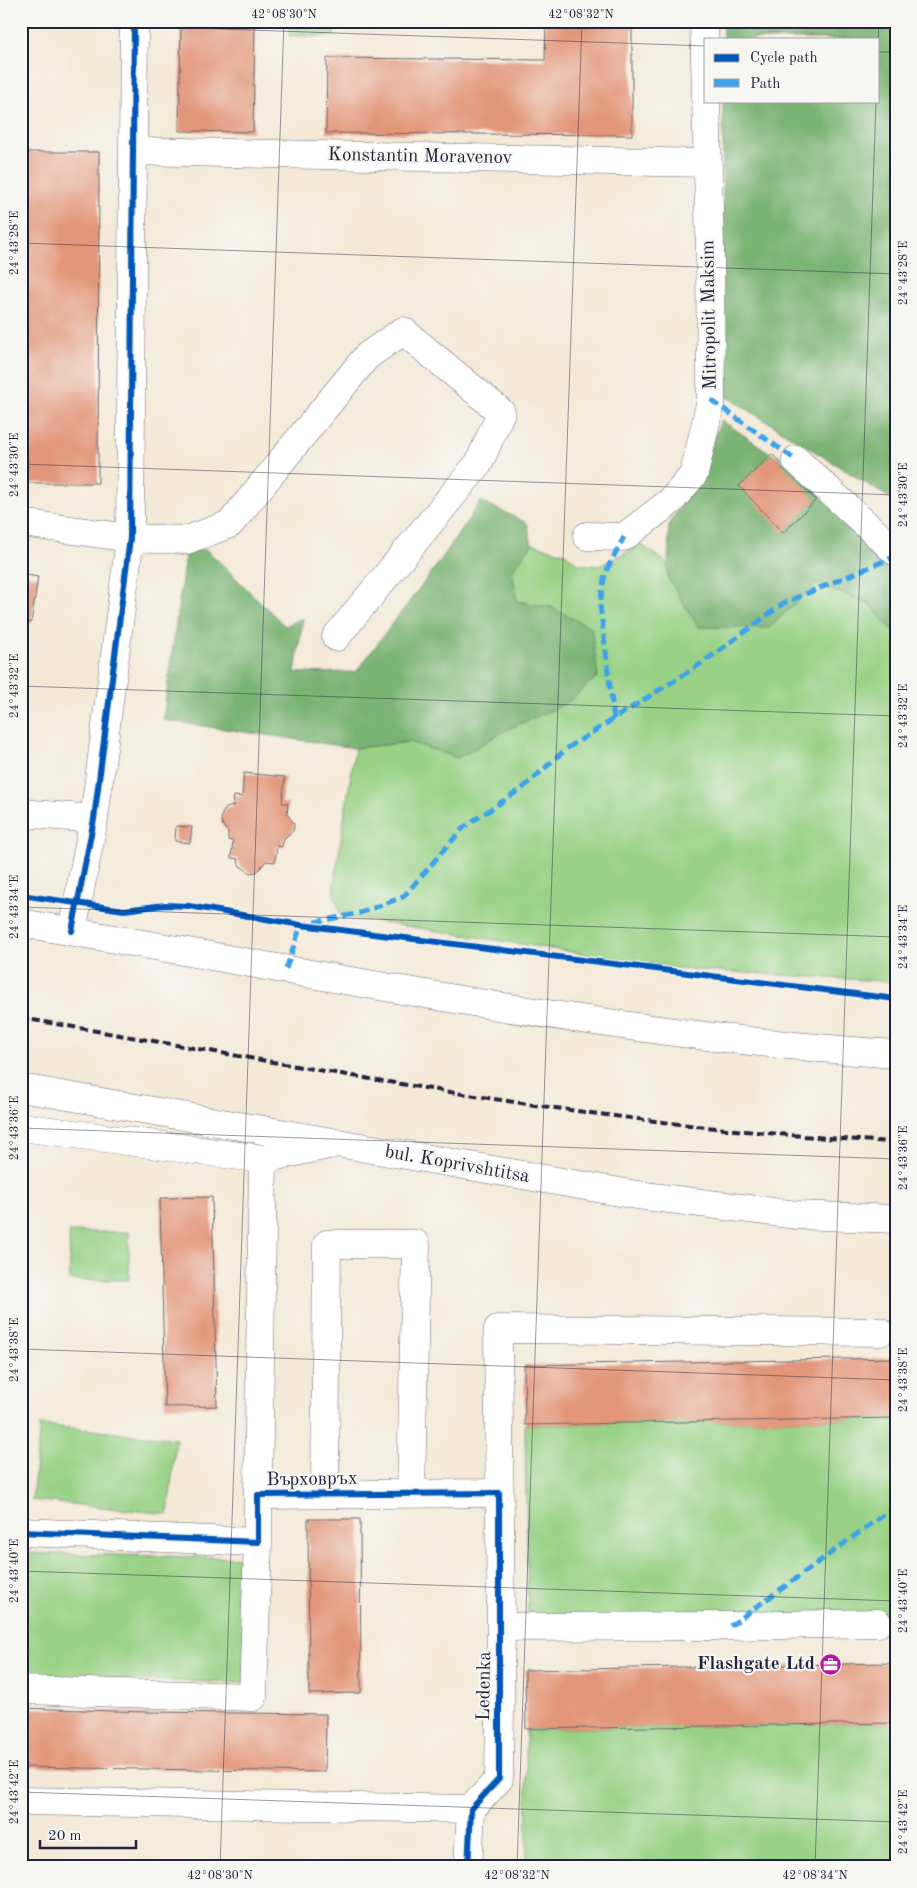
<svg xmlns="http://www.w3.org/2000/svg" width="917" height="1888" font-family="'Old Standard TT',serif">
	<rect width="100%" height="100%" fill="#f6f6f2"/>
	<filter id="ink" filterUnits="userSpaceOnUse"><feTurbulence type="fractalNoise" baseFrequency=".02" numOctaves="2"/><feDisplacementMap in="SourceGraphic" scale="10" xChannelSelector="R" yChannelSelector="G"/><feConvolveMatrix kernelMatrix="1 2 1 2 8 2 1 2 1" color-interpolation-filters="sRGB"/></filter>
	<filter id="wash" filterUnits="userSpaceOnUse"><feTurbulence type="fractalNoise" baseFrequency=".0096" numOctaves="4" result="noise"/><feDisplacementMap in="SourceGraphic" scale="20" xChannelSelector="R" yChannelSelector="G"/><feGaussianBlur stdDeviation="1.12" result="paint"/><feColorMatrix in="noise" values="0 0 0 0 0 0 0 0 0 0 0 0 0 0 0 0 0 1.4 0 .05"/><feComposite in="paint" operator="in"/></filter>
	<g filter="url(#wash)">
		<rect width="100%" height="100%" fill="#f4e9d7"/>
		<!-- green -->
		<path fill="#99d286" stroke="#5e7a60" d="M289 21H334V36H289Z
			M532 544 565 553 579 564 599 566 642 545 668 564V578L769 628 816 584 869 603 896 634V982L681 969 341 916 333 891 355 748 410 742 458 758 504 731 552 607 517 602 512 570Z
			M69 1232H129V1280H70Z
			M896 1418V1617L528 1627 525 1425Z
			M40 1425 176 1439 168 1514 32 1500Z
			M21 1553 250 1558 246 1683 21 1677Z
			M896 1723V1867H527L526 1729Z"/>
		<!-- forest -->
		<path fill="#7ab473" stroke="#4e6b57" d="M723 21H896V502L723 394V101H878V39H723Z
			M721 420 791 467 896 571V634L869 603 816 584 769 628 698 627 668 578 669 523 698 481Z
			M481 501 527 523 532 544 512 570 517 601 551 607 591 628 598 676 567 703 504 731 458 758 410 742 355 748 163 720 186 549 207 550 285 626 303 618 295 673 356 672 440 561Z"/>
		<g id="blocks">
			<!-- building -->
			<path fill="#e39679" d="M181 21H255L253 132 179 131Z
				M546 21H632V135L326 133 327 58 545 60Z
				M21 152H99L98 483H21V408H26L28 208H21Z
				M772 454 816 500 783 533 739 486Z
				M21 574 38 577 31 623 21 622Z
				M244 773 285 777 282 803H288L287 814 294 824 293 831 284 838 282 847 277 846 275 862 266 861 257 872 250 873 239 865 238 859 231 858 233 841 228 840V831L224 828 221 821 222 814 226 808 233 806 234 796 242 797Z
				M176 826 192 827 190 843 175 841Z
				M212 1197 217 1406 165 1407 160 1198Z
				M896 1358V1418L525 1425 524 1365Z
				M308 1519H360L361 1693 309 1694Z
				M896 1663V1723L526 1729 525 1670Z
				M21 1708 146 1712 326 1714 325 1772 21 1767Z"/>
		</g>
	</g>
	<g filter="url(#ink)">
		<use href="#blocks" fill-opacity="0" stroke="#6c6872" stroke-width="1"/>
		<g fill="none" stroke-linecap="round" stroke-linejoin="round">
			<defs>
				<path id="minor" d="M133 151 707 163
					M796 460 896 552
					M21 523 130 538 187 540 230 524 367 356 403 331 501 412 479 463 336 637
					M587 536 624 537 671 501 694 474 711 400 710 246 704 21
					M21 813 94 819
					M72 931 94 819 130 538 134 21
					M21 1127 263 1159
					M325 1494 327 1244H416L411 1493
					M258 1495 263 1159 337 1143
					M21 1532 258 1542V1495L499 1493
					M501 1627 730 1626 878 1623
					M21 1690 253 1697 258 1542
					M21 1801 471 1809
					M468 1867 471 1809 499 1779 501 1627 498 1329 880 1332"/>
				<path id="major" d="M21 923C312 971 601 1035 896 1054
					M21 1088 637 1195 797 1215 896 1219"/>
			</defs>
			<!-- minor casing -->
			<use href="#minor" stroke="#6c6872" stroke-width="29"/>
			<!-- major casing -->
			<use href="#major" stroke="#6c6872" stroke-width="29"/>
			<!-- minor -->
			<use href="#minor" stroke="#fff" stroke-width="28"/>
			<!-- major -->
			<use href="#major" stroke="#fff" stroke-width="28"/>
			<!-- rail -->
			<path stroke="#22223b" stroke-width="4" stroke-dasharray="8 4" stroke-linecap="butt" d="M21 1018C311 1067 602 1128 896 1142"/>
			<!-- quiet -->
			<path stroke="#3ea2ec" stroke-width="5" stroke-dasharray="10 5" stroke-linecap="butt" d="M711 400 796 460
				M614 719 600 605 605 573 624 537
				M286 969 301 925 360 913 403 897 464 827 524 787 566 749 702 663 784 603 896 556
				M730 1626 896 1506"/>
			<defs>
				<path id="cycleway" d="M21 895 124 910 165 905 189 906 301 925 896 999
					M72 931 94 819 130 538 134 21
					M21 1532 258 1542V1495L499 1493V1779L471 1809 468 1867"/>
			</defs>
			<!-- cycleway casing -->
			<use href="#cycleway" stroke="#f6f6f2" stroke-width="9"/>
			<!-- cycleway -->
			<use href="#cycleway" stroke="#0057b8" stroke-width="6"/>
		</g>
	</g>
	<!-- ticks -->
	<path fill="none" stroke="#22223b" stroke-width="1" stroke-opacity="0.45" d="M21 22 706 46M878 42 879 21M878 52H896M21 243 896 274M21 464 896 495M21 686 896 716M21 907 896 937M21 1128 896 1159M21 1349 896 1380M21 1571 896 1601M21 1792 896 1822M220 1867 284 21M517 1867 582 21M815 1867 876 101"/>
	<!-- icons -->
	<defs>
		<symbol id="office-disc" viewBox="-11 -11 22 22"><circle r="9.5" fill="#b5179e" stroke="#f6f6f2"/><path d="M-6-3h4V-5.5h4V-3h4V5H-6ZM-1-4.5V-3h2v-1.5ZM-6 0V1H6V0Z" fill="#fff"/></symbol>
	</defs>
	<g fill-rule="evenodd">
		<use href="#office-disc" x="818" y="1652" width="25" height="25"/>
	</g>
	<g text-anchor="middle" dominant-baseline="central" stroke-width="4.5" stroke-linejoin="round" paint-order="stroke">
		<!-- street labels -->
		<g font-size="19" fill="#22223b" stroke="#f6f6f2">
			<text transform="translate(420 157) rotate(1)">Konstantin Moravenov</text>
			<text transform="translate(710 315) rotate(-91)">Mitropolit Maksim</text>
			<text transform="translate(457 1165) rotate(10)">bul. Koprivshtitsa</text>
			<text transform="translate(312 1480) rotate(-1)">Върховръх</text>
			<text transform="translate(485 1686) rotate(-89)">Ledenka</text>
		</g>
		<!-- poi labels -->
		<g font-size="19" font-weight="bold" fill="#22223b" stroke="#f6f6f2" text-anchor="end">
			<text x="815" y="1664">Flashgate Ltd</text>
		</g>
	</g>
	<!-- margin -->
	<rect width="917" height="1888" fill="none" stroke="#f6f6f2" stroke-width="55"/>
	<!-- legend -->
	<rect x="704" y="38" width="175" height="65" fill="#f6f6f2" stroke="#a1a1a9"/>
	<rect x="714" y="54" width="25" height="8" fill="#0057b8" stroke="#a1a1a9"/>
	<text x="750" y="62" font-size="15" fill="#22223b">Cycle path</text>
	<rect x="714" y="79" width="25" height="8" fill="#3ea2ec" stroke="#a1a1a9"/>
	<text x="750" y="88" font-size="15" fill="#22223b">Path</text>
	<!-- scale -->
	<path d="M40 1840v8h96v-8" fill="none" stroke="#22223b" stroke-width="2.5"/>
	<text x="48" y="1840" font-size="15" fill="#22223b" stroke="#f6f6f2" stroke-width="4" paint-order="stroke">20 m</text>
	<rect x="28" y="28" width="862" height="1832" fill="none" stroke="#22223b" stroke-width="2"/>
	<g font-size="12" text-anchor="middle" fill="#22223b">
		<text x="284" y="18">42°08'30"N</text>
		<text x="581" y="18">42°08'32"N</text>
		<text transform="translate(14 243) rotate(-90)" y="4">24°43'28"E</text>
		<text transform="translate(903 273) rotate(-90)" y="4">24°43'28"E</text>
		<text transform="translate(14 465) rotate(-90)" y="4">24°43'30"E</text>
		<text transform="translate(903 495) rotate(-90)" y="4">24°43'30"E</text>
		<text transform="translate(14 686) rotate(-90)" y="4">24°43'32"E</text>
		<text transform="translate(903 716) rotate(-90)" y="4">24°43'32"E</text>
		<text transform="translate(14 907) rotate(-90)" y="4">24°43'34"E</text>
		<text transform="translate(903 937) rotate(-90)" y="4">24°43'34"E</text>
		<text transform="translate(14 1128) rotate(-90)" y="4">24°43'36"E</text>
		<text transform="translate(903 1158) rotate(-90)" y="4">24°43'36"E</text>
		<text transform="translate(14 1350) rotate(-90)" y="4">24°43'38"E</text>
		<text transform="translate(903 1380) rotate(-90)" y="4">24°43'38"E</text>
		<text transform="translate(14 1571) rotate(-90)" y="4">24°43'40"E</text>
		<text transform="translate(903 1601) rotate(-90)" y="4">24°43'40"E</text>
		<text transform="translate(14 1792) rotate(-90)" y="4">24°43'42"E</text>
		<text transform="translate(903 1822) rotate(-90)" y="4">24°43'42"E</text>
		<text x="220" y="1879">42°08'30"N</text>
		<text x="517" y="1879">42°08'32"N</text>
		<text x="815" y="1879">42°08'34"N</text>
	</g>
</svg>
